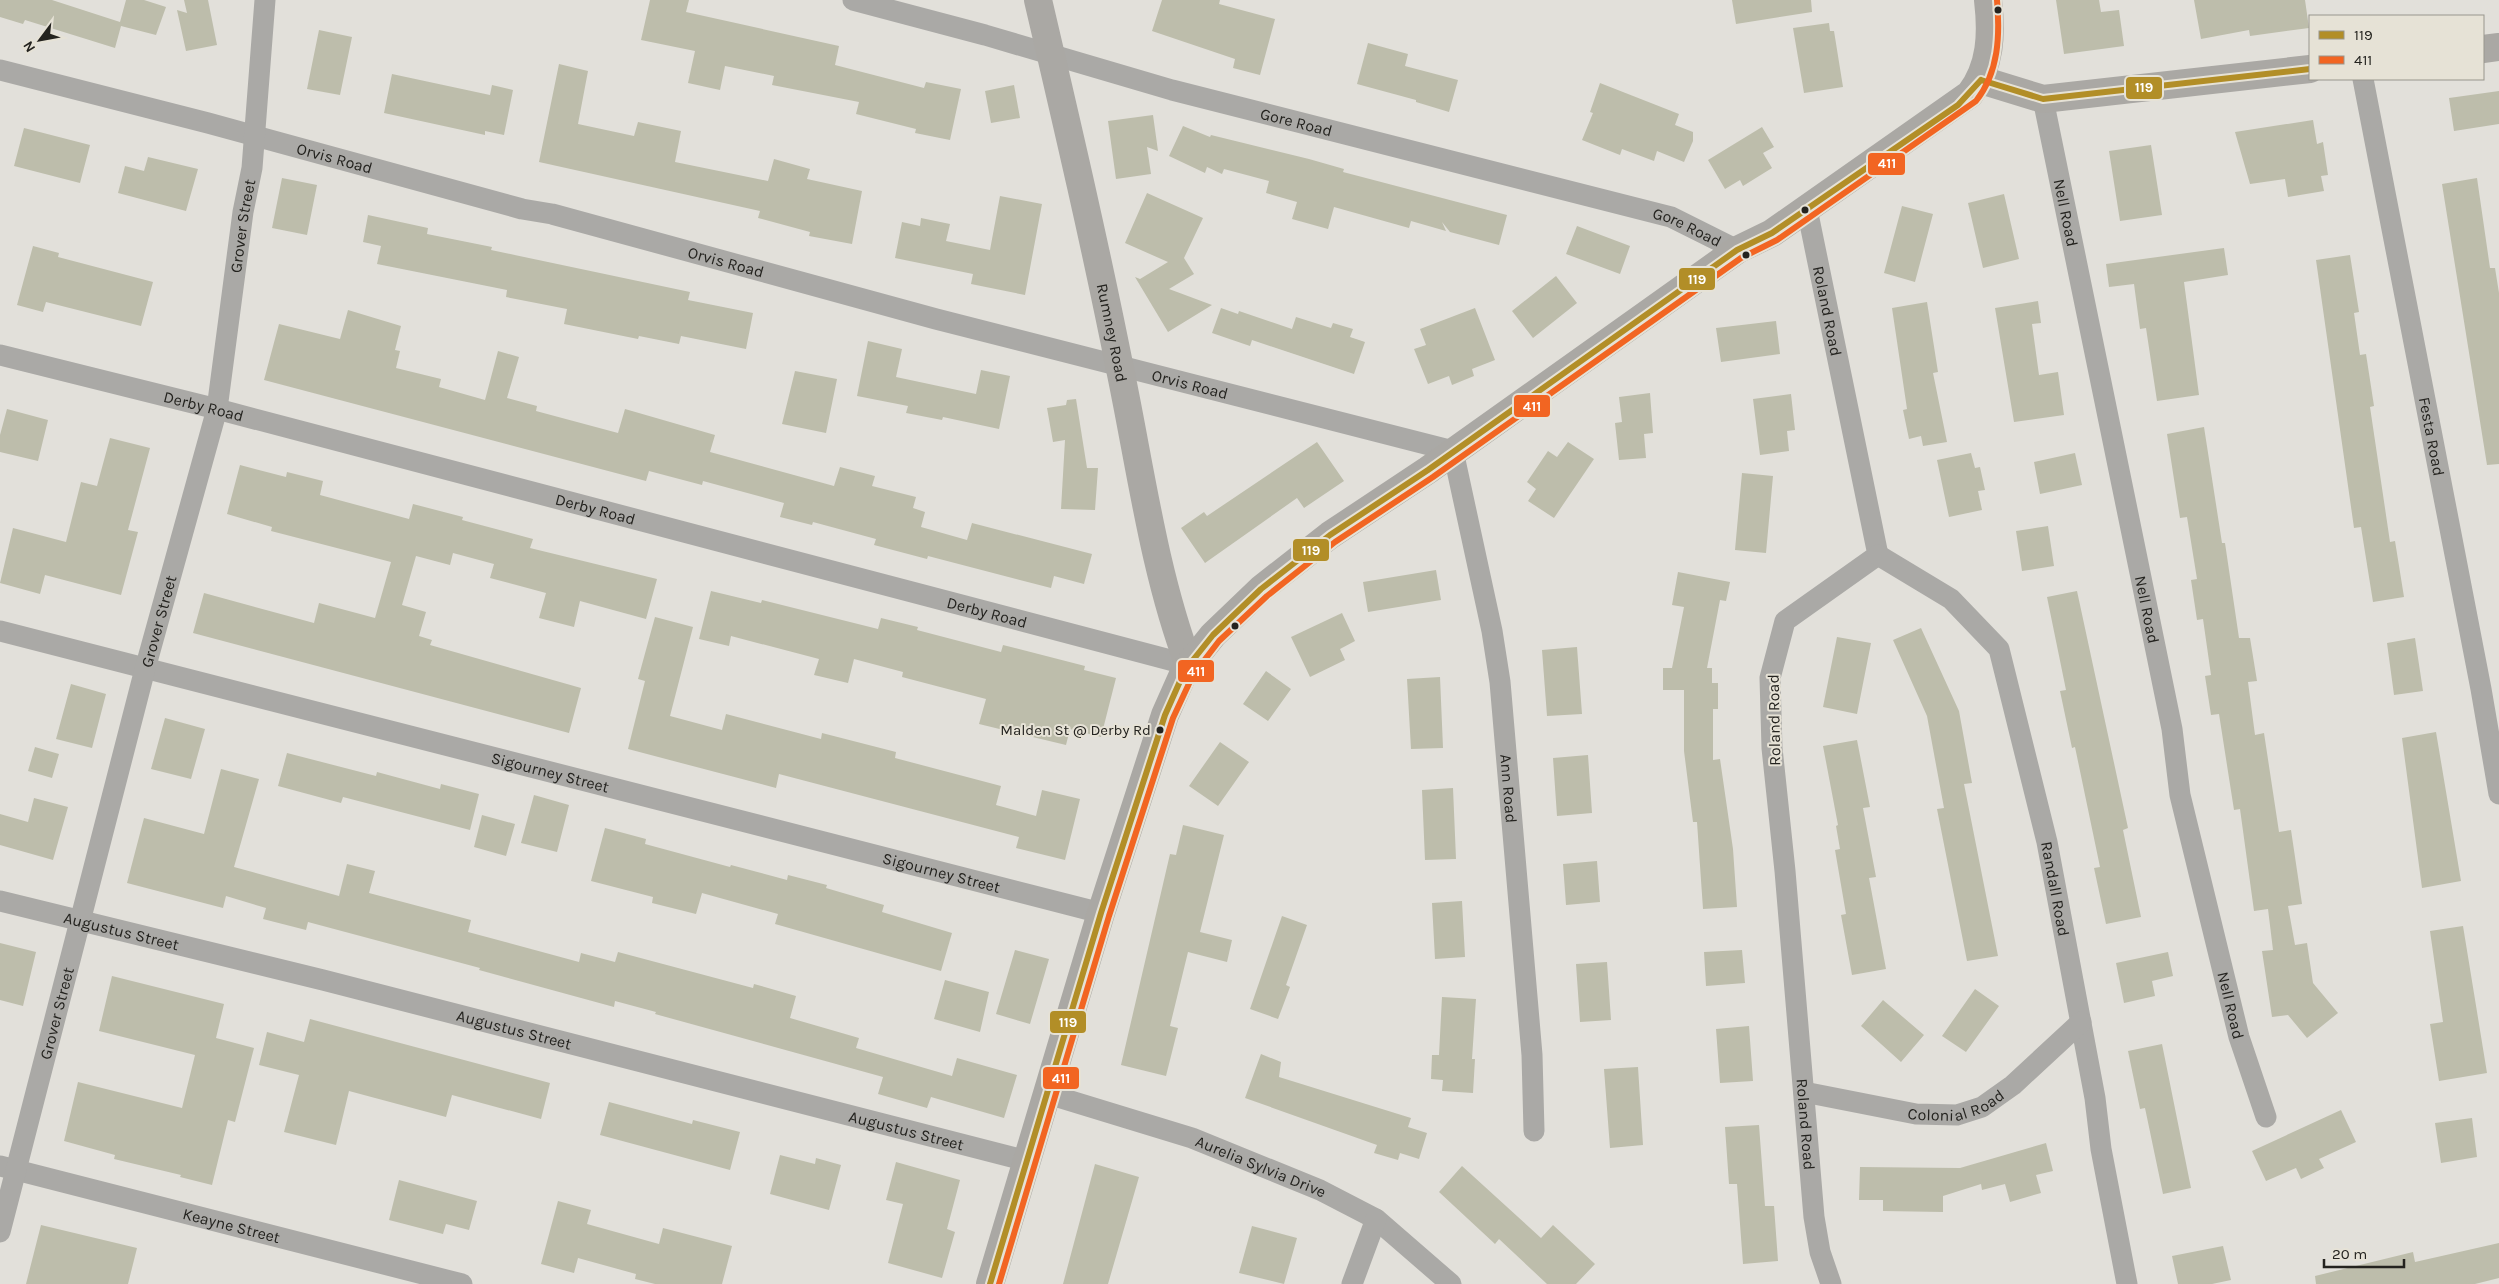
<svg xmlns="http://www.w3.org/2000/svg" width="2499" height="1284" font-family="Karla,sans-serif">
	<rect width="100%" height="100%" fill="#e2e0da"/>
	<!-- building -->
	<path fill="#bdbdab" d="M0 0H52L120 22 126 0H144L166 7 156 35 121 26 115 48 25 20 23 24 0 17Z
		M184 0H208L217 45 186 51 177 10 187 13Z
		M650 0H689L686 12 839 46 835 65 924 88 926 82 961 89 950 140 915 133 916 129 856 114 859 102 772 85 774 76 725 66 720 90 688 83 695 51 641 40Z
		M1162 0H1220L1219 4 1275 19 1260 75 1233 68 1235 59 1152 31Z
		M1732 0H1811L1812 12 1736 24Z
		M2056 0H2099L2101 12 2119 10 2124 46 2064 54Z
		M2194 0H2305L2309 28 2250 36 2249 30 2201 39Z
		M1829 23 1830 31H1834L1843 87 1804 93 1793 28Z
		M319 30 352 37 340 95 307 89Z
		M1368 43 1408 54 1405 66 1458 80 1449 112 1416 102V100L1357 84Z
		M559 64 588 71 578 124 634 136 638 122 681 131 675 162 768 181 774 159 810 169 807 179 862 191 852 244 809 236 810 232 758 218 760 211 539 162Z
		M392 74 490 95 492 85 513 90 504 135 485 131V135L384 113Z
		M1600 83 1679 114 1675 125 1693 132V141L1684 162 1657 151 1654 161 1622 149 1620 155 1582 140 1593 113 1590 112Z
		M1014 85 1020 118 991 123 985 91Z
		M2499 91V124L2454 131 2449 98Z
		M1153 115 1158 151 1147 147 1151 174 1116 179 1108 121Z
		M2313 120 2317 144 2323 142 2328 175 2321 176 2324 191 2288 197 2285 179 2250 184 2235 132Z
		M1183 126 1210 137 1211 135 1309 159 1344 169 1343 172 1507 215 1499 245 1450 232 1442 222 1446 231 1411 221 1409 228 1334 207 1328 229 1292 219 1297 202 1266 193 1269 181 1224 169 1222 174 1207 167 1205 173 1169 156Z
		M1762 127 1774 147 1763 153 1772 168 1743 186 1740 180 1725 189 1708 160Z
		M24 128 90 145 80 183 14 166Z
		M2151 145 2162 215 2120 221 2109 151Z
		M148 157 198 169 186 211 118 193 125 166 144 171Z
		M282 178 317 185 307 235 272 228Z
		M2477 178 2490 268H2495L2499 293V464L2487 465 2442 184Z
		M1147 193 1203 218 1184 258 1194 274 1169 289 1212 305 1168 332 1135 277 1140 279 1168 262 1125 243Z
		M2004 194 2019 259 1983 268 1968 203Z
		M1000 196 1042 204 1025 295 971 284 973 274 895 258 902 222 920 226 921 218 950 224 946 241 990 250Z
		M1902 206 1933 214 1915 282 1884 273Z
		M368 215 428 228 427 234 492 247 491 250 690 292 688 300 753 313 746 349 681 336 679 344 639 336 638 339 564 324 567 309 506 297 507 290 377 264 381 246 363 242Z
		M1577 226 1630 246 1620 274 1566 254Z
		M33 246 59 253 58 257 153 282 141 326 46 302 43 312 17 305Z
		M2224 248 2228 275 2184 282 2199 395 2157 401 2146 328 2140 329 2134 284 2109 287 2106 264Z
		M2350 255 2359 312 2354 313 2360 355 2366 354 2374 406 2370 407 2390 542 2395 541 2404 597 2373 602 2361 527 2354 528 2316 260Z
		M1556 276 1577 303 1533 338 1512 311Z
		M2038 301 2041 323 2032 324 2039 375 2058 372 2064 415 2014 422 1995 308Z
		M1927 302 1938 372 1933 373 1947 442 1923 446 1921 436 1909 439 1903 410 1907 409 1892 308Z
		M1221 308 1238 314 1239 311 1292 329 1296 317 1331 328 1333 323 1353 329 1350 337 1365 342 1354 374 1252 340 1250 346 1212 333Z
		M1475 308 1495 360 1472 369 1474 376 1452 385 1449 376 1428 384 1414 349 1426 345 1420 329Z
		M348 310 401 326 395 350 400 351 396 368 441 379 439 387 485 400 498 351 519 357 507 398 537 406 536 411 618 433 625 409 715 435 710 452 834 486 840 467 875 476 872 486 916 497 913 508 925 512 921 527 967 540 972 523 1092 554 1084 584 1054 576 1051 588 928 556 927 559 874 545 876 539 813 522 812 525 780 517 784 503 703 481 702 485 649 471 646 481 264 380 279 324 340 339Z
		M1776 321 1780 354 1721 362 1716 328Z
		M868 341 902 349 896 377 976 394 981 370 1010 376 999 429 943 417 942 420 906 413 908 406 857 396Z
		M795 371 837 379 826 433 782 424Z
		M1650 393 1653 433 1644 434 1646 458 1619 460 1615 423 1622 422 1619 397Z
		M1791 394 1795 430 1787 431 1789 451 1760 455 1753 399Z
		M1076 399 1087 468H1098L1095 510 1061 509 1065 440 1053 442 1047 408 1066 405 1067 400Z
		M7 409 48 420 38 461 0 452V435Z
		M2204 427 2222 543H2225L2239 638H2250L2257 681 2248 682 2255 735 2264 733 2279 832 2291 830 2302 904 2288 906 2295 945 2307 943 2313 983 2338 1013 2307 1038 2288 1015 2272 1017 2262 951 2273 950 2268 909 2254 911 2240 809 2234 810 2219 714 2211 715 2205 676 2211 675 2203 619 2197 620 2191 580 2197 579 2187 517 2180 518 2167 434Z
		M110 438 150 448 128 530 138 532 121 595 45 575 40 594 0 583 13 528 66 542 81 482 97 486Z
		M1317 442 1344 481 1304 508 1297 498 1205 563 1181 528 1204 512 1207 516Z
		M1568 442 1594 459 1554 518 1528 501 1536 489 1527 482 1548 451 1557 457Z
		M1971 453 1975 468 1980 467 1985 490 1978 491 1982 510 1949 517 1937 460Z
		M2075 453 2082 485 2040 494 2034 462Z
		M240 465 286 477 287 472 323 481 320 495 409 519 413 504 463 517 462 520 533 539 530 548 657 579 646 619 580 601 574 627 539 618 546 593 490 578 494 564 453 553 450 565 416 556 402 605 426 612 419 636 432 640 430 645 581 688 569 733 193 633 204 593 314 623 319 603 375 618 391 562 271 531 272 527 227 514Z
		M1742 473 1773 476 1766 553 1735 550Z
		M2048 526 2054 566 2022 571 2016 531Z
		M1436 570 1441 600 1368 612 1363 582Z
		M1678 572 1730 582 1726 601 1720 600 1707 668H1712V683H1718V709H1713V760L1720 759 1733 849 1737 907 1703 909 1697 822H1693L1684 751V690H1663V668H1672L1684 607 1672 605Z
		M711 591 761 603 762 600 878 629 881 618 918 627 917 630 1001 652 1003 645 1085 666 1084 670 1116 678 1101 737 1070 729 1066 745 979 724 986 699 902 677 903 672 854 659 848 683 814 675 819 659 731 636 729 646 699 639Z
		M2077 591 2128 828 2123 830 2141 917 2106 924 2094 868 2100 867 2075 747 2072 748 2060 691 2066 690 2047 597Z
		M1342 613 1355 641 1340 649 1345 660 1310 677 1291 637Z
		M655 617 693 627 670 716 722 730 726 714 821 739 822 733 896 752 895 758 1001 786 996 805 1036 816 1042 790 1080 799 1065 860 1016 848 1019 837 779 774 776 788 628 749 645 681 638 679Z
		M1921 628 1959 711 1972 783 1964 784 1998 956 1967 961 1937 809 1944 808 1927 716 1893 640Z
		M1837 637 1871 643 1857 714 1823 707Z
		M2415 638 2423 691 2394 695 2387 643Z
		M1577 647 1582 714 1547 716 1542 650Z
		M1266 671 1291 689 1268 721 1243 704Z
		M1440 677 1443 748 1411 749 1407 679Z
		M71 684 106 694 92 748 56 739Z
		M165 718 205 729 191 779 151 769Z
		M2436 732 2461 881 2422 888 2402 738Z
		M1857 740 1870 807 1863 808 1876 877 1869 878 1886 969 1852 975 1841 915 1846 914 1835 850 1840 849 1836 826 1838 825 1823 746Z
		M1220 742 1249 762 1218 806 1189 786Z
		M35 747 59 754 52 778 28 771Z
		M287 753 376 776 377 772 440 789 441 784 479 794 470 830 343 797 341 803 278 786Z
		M1588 755 1592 813 1557 816 1553 758Z
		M221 769 259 779 234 867 339 896 347 864 375 871 369 893 471 920 468 932 579 962 581 953 615 962 618 952 753 988 754 984 796 996 790 1018 859 1038 856 1048 952 1076 957 1058 1017 1075 1004 1118 931 1097 927 1108 878 1094 883 1077 655 1014 656 1012 615 1001 614 1007 479 970 480 968 308 922 306 930 263 919 266 908 226 896 223 908 127 883 144 818 204 834Z
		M1453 788 1456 859 1425 860 1422 790Z
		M534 795 569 805 557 852 521 843Z
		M34 798 68 807 53 860 0 845V814L28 822Z
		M482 815 515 824 506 856 474 847Z
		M1183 825 1224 835 1200 932 1232 940 1227 962 1188 952 1170 1026 1178 1028 1166 1076 1121 1065 1170 854 1176 855Z
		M605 828 646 839 645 844 730 867 731 865 787 880 788 875 827 885 826 888 884 905 882 912 952 933 941 971 775 924 778 914 702 893 696 914 652 903 653 897 591 881Z
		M1597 861 1600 902 1566 905 1563 864Z
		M1462 901 1465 957 1435 959 1432 903Z
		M1282 916 1307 925 1286 985 1290 987 1278 1019 1250 1009Z
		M2463 926 2487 1073 2439 1081 2430 1024 2443 1022 2430 931Z
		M0 943 36 952 23 1006 0 1000Z
		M1015 950 1049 959 1030 1024 996 1014Z
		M1742 950 1745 983 1706 986 1704 952Z
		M2168 952 2173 976 2152 981 2155 996 2124 1003 2116 963Z
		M1607 962 1611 1020 1580 1022 1576 964Z
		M112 976 224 1004 216 1038 254 1048 235 1122 228 1120 212 1185 180 1177 181 1175 114 1159 115 1155 64 1141 78 1082 182 1108 195 1055 99 1031Z
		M945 980 989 992 980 1032 934 1019Z
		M1975 989 1999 1006 1966 1052 1942 1036Z
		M1442 997 1476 999 1472 1059H1475L1473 1093 1442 1091 1443 1080 1431 1079 1432 1055H1439Z
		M1883 1000 1924 1035 1901 1062 1861 1026Z
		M310 1019 550 1083 541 1119 452 1095 446 1117 349 1091 336 1145 284 1132 299 1075 259 1065 267 1032 304 1042Z
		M1749 1026 1753 1081 1720 1083 1716 1029Z
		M2162 1044 2191 1188 2163 1194 2145 1108 2140 1109 2128 1051Z
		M1261 1054 1281 1062 1279 1077 1411 1118 1408 1127 1427 1133 1419 1159 1400 1153 1398 1160 1374 1153 1377 1145 1245 1098Z
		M1638 1067 1643 1145 1610 1148 1604 1069Z
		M609 1102 692 1124 693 1120 740 1132 730 1170 600 1135Z
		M2341 1110 2356 1142 2319 1159 2324 1168 2301 1179 2296 1168 2266 1181 2252 1151Z
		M2472 1118 2477 1157 2441 1163 2435 1123Z
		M1759 1125 1765 1206H1774L1778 1261 1743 1264 1737 1184H1729L1725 1127Z
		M2046 1143 2053 1171 2036 1175 2041 1193 2010 1202 2005 1184 1982 1190 1981 1184 1943 1196V1212L1883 1211V1200H1859L1860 1167 1960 1168Z
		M780 1155 815 1164 816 1158 841 1165 829 1210 770 1194Z
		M896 1162 960 1180 947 1229 955 1232 942 1278 888 1263 903 1204 886 1200Z
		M1095 1164 1139 1177 1108 1284H1063Z
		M1462 1166 1541 1238 1553 1225 1595 1264 1576 1284H1547L1499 1239 1495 1244 1439 1192Z
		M399 1180 477 1201 469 1230 446 1224 443 1234 389 1220Z
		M558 1201 591 1210 587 1224 659 1244 663 1228 732 1246 722 1284H655L635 1279 636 1274 578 1258 574 1273 541 1264Z
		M41 1225 137 1248 128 1284H26Z
		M1252 1226 1297 1238 1284 1284 1239 1273Z
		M2499 1243V1278L2475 1284H2316L2315 1276 2413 1252 2415 1262Z
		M2223 1246 2231 1280 2212 1284H2178L2172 1256Z"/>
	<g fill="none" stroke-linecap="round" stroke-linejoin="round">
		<!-- street -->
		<g stroke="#aaa9a6" stroke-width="21">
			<path id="s1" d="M853 0 985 35 1172 90 1671 217 1737 250"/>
			<path id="s2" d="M0 70 208 123 522 209 552 214 936 319 1453 451 1492 631 1500 682 1532 1055 1534 1131"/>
			<path id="s3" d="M2363 79 2481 689 2499 794"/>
			<path id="s4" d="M2043 99 2172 729 2180 795 2239 1037 2266 1117"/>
			<path id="s5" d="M1807 209 1878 555 1785 621 1770 678 1772 748 1785 871 1814 1217 1820 1252 1831 1284"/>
			<path id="s6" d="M0 355 217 409 1189 665"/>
			<path id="s7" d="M1878 555 1951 599 1999 649 2047 842 2095 1098 2101 1149 2127 1284"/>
			<path id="s8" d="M0 631 1101 913"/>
			<path id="s9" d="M0 901 323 980 1027 1161"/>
			<path id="s10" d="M1804 1092 1916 1114 1957 1115 1982 1107 2013 1085 2081 1022"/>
			<path id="s11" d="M1048 1094 1192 1138 1320 1190 1376 1219 1451 1284"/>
			<path id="s12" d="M0 1166 462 1284"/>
			<path id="s13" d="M0 1232 145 669 217 409 243 212 252 168 265 0"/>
			<path d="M1352 1284 1376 1219"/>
		</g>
		<!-- secondary -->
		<g stroke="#aaa8a4" stroke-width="28">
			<path id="s14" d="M1038 0C1067 124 1096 248 1121 374 1141 471 1154 572 1189 665"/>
			<path d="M2483 49 2499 47"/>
			<path d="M1981 80 2043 99 2310 69"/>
			<path d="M990 1284 1101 913 1165 715 1185 670 1213 635 1261 589 1330 535 1428 470 1737 250 1772 233 1970 94C1991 66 1992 34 1988 0"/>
		</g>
		<defs>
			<path id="bus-1" d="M1981 80 2043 99 2310 69
				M990 1284 1101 913 1165 715 1185 670 1213 635 1261 589 1330 535 1428 470 1737 250 1772 233 1958 105 1981 80"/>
			<path id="bus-2" d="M999 1284 1109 916 1173 718 1193 675 1219 641 1267 596 1335 542 1433 477 1741 258 1777 240 1976 101C1999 72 2000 35 1997 0"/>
		</defs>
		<!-- bus-1 casing -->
		<use href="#bus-1" stroke="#e6e2d6" stroke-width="10"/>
		<!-- bus-2 casing -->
		<use href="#bus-2" stroke="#e6e2d6" stroke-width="10"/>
		<!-- bus-1 -->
		<use href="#bus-1" stroke="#b28e27" stroke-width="6"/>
		<!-- bus-2 -->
		<use href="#bus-2" stroke="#f26522" stroke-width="6"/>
	</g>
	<!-- markers -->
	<g fill="#24231f" stroke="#e6e2d6" stroke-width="2">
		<circle cx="1998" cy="10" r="4.5"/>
		<circle cx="1805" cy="210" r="4.5"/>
		<circle cx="1746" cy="255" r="4.5"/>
		<circle cx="1235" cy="626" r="4.5"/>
		<circle cx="1160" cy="730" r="4.5"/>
	</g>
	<g text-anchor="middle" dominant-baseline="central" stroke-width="4" stroke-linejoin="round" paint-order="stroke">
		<!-- bus labels -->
		<g font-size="15" fill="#24231f" stroke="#e6e2d6" text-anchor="end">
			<text x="1151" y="730">Malden St @ Derby Rd</text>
		</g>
		<!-- street labels -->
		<g font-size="16" fill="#24231f" stroke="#e6e2d6">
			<text stroke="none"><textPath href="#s1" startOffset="460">Gore Road</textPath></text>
			<text stroke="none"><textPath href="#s2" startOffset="346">Orvis Road</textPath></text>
			<text stroke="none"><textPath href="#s4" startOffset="116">Nell Road</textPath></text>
			<text stroke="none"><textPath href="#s13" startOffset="1036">Grover Street</textPath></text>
			<text stroke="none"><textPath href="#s1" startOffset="865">Gore Road</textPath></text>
			<text stroke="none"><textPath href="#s2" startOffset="751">Orvis Road</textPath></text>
			<text stroke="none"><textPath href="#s5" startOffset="104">Roland Road</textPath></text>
			<text stroke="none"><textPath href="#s14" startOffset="341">Rumney Road</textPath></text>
			<text stroke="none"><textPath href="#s2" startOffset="1231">Orvis Road</textPath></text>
			<text stroke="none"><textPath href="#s6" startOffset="210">Derby Road</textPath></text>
			<text stroke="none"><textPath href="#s3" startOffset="364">Festa Road</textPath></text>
			<text stroke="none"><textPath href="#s6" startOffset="615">Derby Road</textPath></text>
			<text stroke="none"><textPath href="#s4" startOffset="521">Nell Road</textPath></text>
			<text stroke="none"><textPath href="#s6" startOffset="1020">Derby Road</textPath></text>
			<text stroke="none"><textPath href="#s13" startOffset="631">Grover Street</textPath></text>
			<text transform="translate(1774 720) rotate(-91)">Roland Road</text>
			<text stroke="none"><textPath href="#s8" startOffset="568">Sigourney Street</textPath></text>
			<text stroke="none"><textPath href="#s2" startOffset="1845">Ann Road</textPath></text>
			<text stroke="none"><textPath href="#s8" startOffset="972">Sigourney Street</textPath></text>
			<text stroke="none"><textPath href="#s7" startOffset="401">Randall Road</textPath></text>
			<text stroke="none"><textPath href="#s9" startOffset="125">Augustus Street</textPath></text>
			<text stroke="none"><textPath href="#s4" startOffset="926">Nell Road</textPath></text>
			<text stroke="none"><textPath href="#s13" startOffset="226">Grover Street</textPath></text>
			<text stroke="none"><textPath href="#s9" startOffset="530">Augustus Street</textPath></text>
			<text stroke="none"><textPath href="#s10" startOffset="156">Colonial Road</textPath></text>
			<text stroke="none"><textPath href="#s5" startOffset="974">Roland Road</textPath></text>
			<text stroke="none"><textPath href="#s9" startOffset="935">Augustus Street</textPath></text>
			<text stroke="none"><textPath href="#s11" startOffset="225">Aurelia Sylvia Drive</textPath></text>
			<text stroke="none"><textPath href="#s12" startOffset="239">Keayne Street</textPath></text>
		</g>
	</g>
	<g stroke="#e6e2d6" stroke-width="2">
		<rect x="2125" y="76" width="38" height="24" rx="5" fill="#b28e27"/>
		<rect x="1867" y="152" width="39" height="24" rx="5" fill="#f26522"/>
		<rect x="1678" y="267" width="38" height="24" rx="5" fill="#b28e27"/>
		<rect x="1513" y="394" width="38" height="24" rx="5" fill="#f26522"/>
		<rect x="1292" y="538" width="38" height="24" rx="5" fill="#b28e27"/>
		<rect x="1177" y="659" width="38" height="24" rx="5" fill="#f26522"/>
		<rect x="1049" y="1010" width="38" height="24" rx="5" fill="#b28e27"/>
		<rect x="1042" y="1066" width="38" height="24" rx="5" fill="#f26522"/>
	</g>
	<g font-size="14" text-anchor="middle" font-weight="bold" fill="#fff">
		<text x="2144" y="92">119</text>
		<text x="1887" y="168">411</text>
		<text x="1697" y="284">119</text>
		<text x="1532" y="411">411</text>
		<text x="1311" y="555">119</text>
		<text x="1196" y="676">411</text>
		<text x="1068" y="1027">119</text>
		<text x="1061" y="1083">411</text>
	</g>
	<!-- legend -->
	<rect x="2309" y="15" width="175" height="65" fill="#e6e2d6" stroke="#98968d"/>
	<rect x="2319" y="31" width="25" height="8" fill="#b28e27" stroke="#98968d"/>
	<text x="2354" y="40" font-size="15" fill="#24231f">119</text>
	<rect x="2319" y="56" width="25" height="8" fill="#f26522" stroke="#98968d"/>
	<text x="2354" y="65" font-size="15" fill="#24231f">411</text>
	<!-- north arrow -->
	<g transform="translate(40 40) rotate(238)" stroke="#e6e2d6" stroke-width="4" paint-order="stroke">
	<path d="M0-4L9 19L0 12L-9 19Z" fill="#24231f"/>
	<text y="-8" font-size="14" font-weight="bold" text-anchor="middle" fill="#24231f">N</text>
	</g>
	<!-- scale -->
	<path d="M2324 1259v8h80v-8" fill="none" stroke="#24231f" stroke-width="2.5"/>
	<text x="2332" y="1259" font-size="15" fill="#24231f" stroke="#e6e2d6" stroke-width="4" paint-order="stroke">20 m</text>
</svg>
